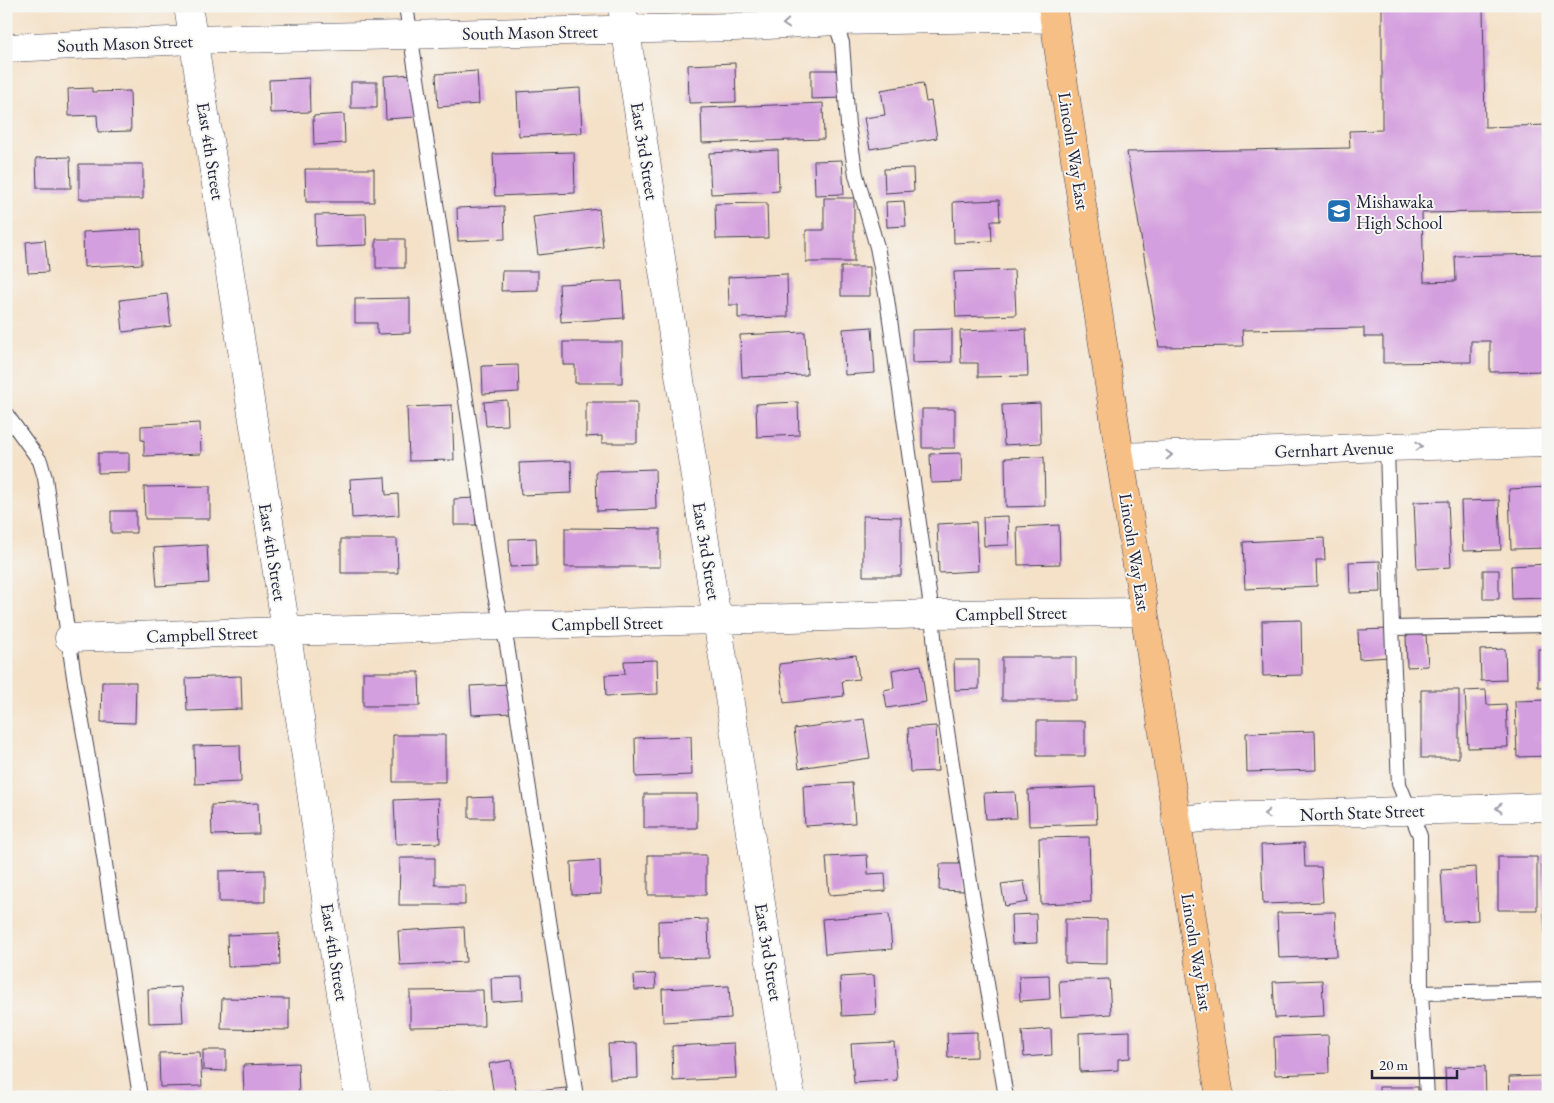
<svg xmlns="http://www.w3.org/2000/svg" width="1554" height="1103" font-family="'EB Garamond',serif">
	<rect width="100%" height="100%" fill="#f6f6f2"/>
	<filter id="ink" filterUnits="userSpaceOnUse"><feTurbulence type="fractalNoise" baseFrequency=".02" numOctaves="2"/><feDisplacementMap in="SourceGraphic" scale="10" xChannelSelector="R" yChannelSelector="G"/><feConvolveMatrix kernelMatrix="1 2 1 2 8 2 1 2 1" color-interpolation-filters="sRGB"/></filter>
	<filter id="wash" filterUnits="userSpaceOnUse"><feTurbulence type="fractalNoise" baseFrequency=".0096" numOctaves="4" result="noise"/><feDisplacementMap in="SourceGraphic" scale="20" xChannelSelector="R" yChannelSelector="G"/><feGaussianBlur stdDeviation="1.12" result="paint"/><feColorMatrix in="noise" values="0 0 0 0 0 0 0 0 0 0 0 0 0 0 0 0 0 1.4 0 .05"/><feComposite in="paint" operator="in"/></filter>
	<g filter="url(#wash)">
		<rect width="100%" height="100%" fill="#f4e1c8"/>
		<g id="blocks">
			<!-- building -->
			<path fill="#d49fde" d="M1382 6H1483L1485 127 1548 125V211L1422 213 1424 282 1456 281 1455 256 1548 254V371L1490 372V341H1471V362L1383 363V337H1364V328L1242 330 1243 346 1159 347 1127 152 1350 148 1349 131 1382 130Z
				M735 63 736 102 689 103 688 65Z
				M811 70H842V98L811 99Z
				M477 71 479 104 438 107 436 74Z
				M414 74 416 117 386 119 384 76Z
				M309 78 310 112 270 113 269 80Z
				M351 82H377V108H351Z
				M923 83 926 102 931 101 937 138 870 149 864 118 885 115 881 90Z
				M92 88V92L130 91 131 131 98 132 97 115 69 116 68 89Z
				M580 88 582 133 519 136 517 92Z
				M823 103 824 139 702 143 701 108Z
				M344 114 345 143 314 145 313 116Z
				M778 150 779 191 711 194 709 153Z
				M574 152 575 193 495 196 493 154Z
				M70 157 71 188H37L36 158Z
				M842 160 844 194 815 195 814 161Z
				M79 164H143V199H79Z
				M913 168 914 191 885 193 884 169Z
				M305 169H374V202H306Z
				M824 198H854V262H806V230H824Z
				M999 200 1000 221H991L992 241 954 243 953 202Z
				M904 201 906 226 887 227 886 202Z
				M767 203 768 238 716 239 715 204Z
				M504 206 505 239 458 241 457 208Z
				M599 209 603 247 538 255 533 217Z
				M366 214 367 245 316 247 315 215Z
				M141 229 142 264 84 267 83 232Z
				M376 239H405V268H376Z
				M45 240 48 272 28 273 26 242Z
				M841 267H870V296H841Z
				M1014 270 1016 315 956 317 954 272Z
				M502 271H538V290L501 291Z
				M787 274 788 317 738 318V305H729L728 277Z
				M622 281 624 318 561 322 559 284Z
				M167 294 171 326 123 332 120 300Z
				M410 298V333L377 334V323H355V299Z
				M872 327 875 373 845 375 843 329Z
				M952 329V362L912 363V330Z
				M1026 329 1028 376 978 377V363H961L960 331Z
				M805 332 807 375 742 377 740 335Z
				M563 342H622V383H575V365H563Z
				M518 365 519 392 483 394 482 366Z
				M507 400 508 425 486 426 484 402Z
				M586 402H637V443H602V436L586 437Z
				M798 402 799 435 757 437 756 404Z
				M1040 403 1041 443 1004 445 1002 405Z
				M452 405 454 460 409 461 407 407Z
				M922 409H955V448H922Z
				M200 423 201 454 144 456V440H141V426Z
				M98 453H129V472L98 473Z
				M961 453 962 482 931 483 930 454Z
				M1044 457 1045 506 1006 507 1005 458Z
				M571 461 572 493 521 495 519 463Z
				M655 469 656 509 597 511 596 471Z
				M385 477 386 495 398 494 399 515 352 518 350 479Z
				M210 486V519H145L144 487Z
				M1548 487V548L1511 549 1509 489Z
				M476 498V525H454V499Z
				M1499 500 1501 550 1463 551 1461 501Z
				M1448 501 1451 567 1417 569 1414 502Z
				M111 511H136V533H111Z
				M863 516 901 517V576H863Z
				M1008 516 1009 545 984 546 983 517Z
				M976 522 978 571 939 573 937 524Z
				M1059 525 1060 564 1018 565 1017 527Z
				M565 528 660 529V567H565Z
				M536 538 537 566 510 567 509 539Z
				M1324 538 1325 560H1316L1317 586 1245 589 1243 542Z
				M341 539H397L398 573H341Z
				M207 545 209 583 157 586 154 548Z
				M1380 561 1381 592 1350 593 1349 562Z
				M1547 564 1548 598 1512 599 1511 566Z
				M1483 570H1499V599H1483Z
				M1301 620 1302 675 1263 676 1262 621Z
				M1388 629 1389 657 1359 659 1358 630Z
				M1406 635H1426L1428 666 1407 667Z
				M1505 649 1506 680 1481 681 1480 650Z
				M1538 649H1548V687H1538Z
				M856 655 859 679 842 681 844 696 784 703 779 664Z
				M1002 657H1076V700H1002Z
				M657 660 658 694 606 696 605 675 625 674 624 661Z
				M954 660H979V689L955 690Z
				M921 665 926 702 887 708 884 690 894 688 892 670Z
				M363 672H419L420 706H363Z
				M241 676 242 709 187 711 186 678Z
				M102 682H136L135 723 101 722Z
				M510 684 512 713 472 715 470 686Z
				M1421 690H1459V758H1421Z
				M1486 690 1487 705 1506 704 1508 747 1468 748 1465 691Z
				M1548 700V756L1517 757 1515 701Z
				M864 719 870 758 799 768 794 729Z
				M1037 721H1085V756H1037Z
				M936 726 938 771 910 772 908 728Z
				M1315 731 1316 770 1247 772 1246 733Z
				M393 735H445V782H393Z
				M691 736 692 775 636 777 635 738Z
				M240 745 241 782 195 784 194 746Z
				M852 783 855 823 805 826 803 786Z
				M1095 787 1097 824 1029 826 1028 790Z
				M1015 792 1017 818 986 819 984 793Z
				M644 794H697V828H644Z
				M493 797V818H469V798Z
				M438 798 440 843 396 844 394 800Z
				M258 803 259 834 212 835 211 805Z
				M1089 837 1091 902 1041 904 1039 838Z
				M1304 843 1305 867H1321L1323 902 1263 904 1261 845Z
				M648 855H706V895H648Z
				M867 855 868 874 885 873 886 891 829 895 826 857Z
				M1541 856H1548V937H1545Z
				M1498 857H1537V910H1498Z
				M400 858H435V885H465V905H399Z
				M600 860 601 894 572 895 571 862Z
				M940 864H965L964 891 939 890Z
				M1476 867 1478 920 1444 922 1441 869Z
				M265 870V902H219V871Z
				M1024 881 1028 902 1005 906 1001 884Z
				M1335 912 1337 956 1279 958 1277 913Z
				M889 914 892 949 825 954 822 919Z
				M1036 914 1037 943 1012 944 1011 915Z
				M708 919 709 958 659 959 658 921Z
				M1065 919 1107 920V964L1065 963Z
				M464 927 466 962 400 965 398 931Z
				M279 933 280 965 228 967 227 935Z
				M655 974 656 989 635 990 634 975Z
				M874 975 876 1014 842 1016 840 977Z
				M1049 975 1050 999 1020 1001 1019 976Z
				M522 977 523 1000 492 1002 491 978Z
				M1109 979 1111 1014 1061 1017 1059 981Z
				M1322 980 1324 1016 1275 1018 1273 982Z
				M729 986 731 1018 663 1022 662 989Z
				M181 987 183 1022 149 1023 148 989Z
				M483 990 484 1026 410 1027V991Z
				M222 998 289 999V1030L221 1029Z
				M1051 1029 1052 1055 1024 1057 1022 1031Z
				M1130 1031V1058L1118 1059V1070L1080 1072 1079 1033Z
				M977 1032V1057L948 1058 947 1033Z
				M1328 1035 1329 1073 1275 1075 1274 1037Z
				M894 1042 897 1080 854 1083 851 1044Z
				M637 1043 638 1078 610 1079 608 1044Z
				M734 1043 736 1078 673 1081 672 1046Z
				M203 1050H226V1071L203 1070Z
				M200 1052 202 1086 160 1087 159 1053Z
				M511 1060 516 1091 494 1095 489 1064Z
				M298 1063 299 1097H244L243 1065Z
				M1485 1066 1486 1097H1446L1445 1068Z
				M1541 1076 1542 1097H1510L1509 1077Z
				M1379 1087H1418V1097H1379Z
				M566 1088 567 1097H526V1092Z
				M455 1092V1097H424V1095Z"/>
		</g>
	</g>
	<g filter="url(#ink)">
		<use href="#blocks" fill-opacity="0" stroke="#423f50" stroke-width="1"/>
		<g fill="none" stroke-linecap="round" stroke-linejoin="round">
			<defs>
				<path id="service" d="M406 6 469 420 493 587 507 645 576 1097
					M833 6 835 21 842 43 848 125 856 175 877 247 887 299 932 614 936 658 970 882 1006 1097
					M6 414 40 461 45 478 74 677 95 797 140 1097
					M1387 447 1392 628 1399 784 1420 836 1421 993 1427 1097
					M1392 628 1548 625
					M1421 993 1548 990"/>
				<path id="minor" d="M622 6 791 1097
					M6 48 193 40 735 27 835 21 1005 18 1053 19
					M1120 457 1387 447 1548 443
					M69 638 285 631H319L932 614 1144 612
					M1176 821 1216 816 1548 807"/>
				<path id="tertiary" d="M188 6 309 776 329 920 358 1097"/>
				<path id="primary" d="M1052 6 1120 457 1220 1097"/>
			</defs>
			<!-- service casing -->
			<use href="#service" stroke="#423f50" stroke-width="16"/>
			<!-- minor casing -->
			<use href="#minor" stroke="#423f50" stroke-width="29"/>
			<!-- tertiary casing -->
			<use href="#tertiary" stroke="#423f50" stroke-width="29"/>
			<!-- primary casing -->
			<use href="#primary" stroke="#423f50" stroke-width="29"/>
			<!-- service -->
			<use href="#service" stroke="#fff" stroke-width="14"/>
			<!-- minor -->
			<use href="#minor" stroke="#fff" stroke-width="28"/>
			<!-- tertiary -->
			<use href="#tertiary" stroke="#fff" stroke-width="28"/>
			<!-- primary -->
			<use href="#primary" stroke="#f5bf86" stroke-width="28"/>
		</g>
		<!-- one-way arrows -->
		<defs><path id="oneway-chevron" d="M-2-3.5L2.5 0L-2 3.5" fill="none" stroke-width="1.6" stroke-linecap="round" stroke-linejoin="round" transform="scale(1.25)"/></defs>
		<g stroke="#9c9ca7">
			<use href="#oneway-chevron" transform="translate(786 24) rotate(176)"/>
			<use href="#oneway-chevron" transform="translate(1419 446) rotate(-1)"/>
			<use href="#oneway-chevron" transform="translate(1169 455) rotate(-2)"/>
			<use href="#oneway-chevron" transform="translate(1499 808) rotate(179)"/>
			<use href="#oneway-chevron" transform="translate(1267 814) rotate(178)"/>
		</g>
	</g>
	<!-- icons -->
	<defs>
		<symbol id="school-square" viewBox="-11 -11 22 22"><rect x="-9" y="-9" width="18" height="18" rx="4" fill="#1f6fb2" stroke="#f6f6f2"/><path d="M0-5L7-2L0 1L-7-2ZM-4 1L0 2.5L4 1V4Q0 6-4 4Z" fill="#fff"/></symbol>
	</defs>
	<g fill-rule="evenodd">
		<use href="#school-square" x="1325" y="197" width="28" height="28"/>
	</g>
	<g text-anchor="middle" dominant-baseline="central" stroke-width="4" stroke-linejoin="round" paint-order="stroke">
		<!-- street labels -->
		<g font-size="18" fill="#22223b" stroke="#f6f6f2">
			<text transform="translate(530 32) rotate(-1)">South Mason Street</text>
			<text transform="translate(125 43) rotate(-2)">South Mason Street</text>
			<text transform="translate(211 151) rotate(81)">East 4th Street</text>
			<text transform="translate(645 151) rotate(81)">East 3rd Street</text>
			<text transform="translate(1074 151) rotate(81)">Lincoln Way East</text>
			<text transform="translate(1334 449) rotate(-2)">Gernhart Avenue</text>
			<text transform="translate(707 551) rotate(81)">East 3rd Street</text>
			<text transform="translate(273 552) rotate(81)">East 4th Street</text>
			<text transform="translate(1135 552) rotate(81)">Lincoln Way East</text>
			<text transform="translate(1011 613) rotate(-1)">Campbell Street</text>
			<text transform="translate(607 623) rotate(-1)">Campbell Street</text>
			<text transform="translate(202 634) rotate(-2)">Campbell Street</text>
			<text transform="translate(1362 812) rotate(-2)">North State Street</text>
			<text transform="translate(335 952) rotate(81)">East 4th Street</text>
			<text transform="translate(769 952) rotate(81)">East 3rd Street</text>
			<text transform="translate(1197 952) rotate(81)">Lincoln Way East</text>
		</g>
		<!-- poi labels -->
		<g font-size="18" fill="#22223b" stroke="#f6f6f2" text-anchor="start">
			<text x="1356" y="201">Mishawaka<tspan x="1356" dy="21">High School</tspan></text>
		</g>
	</g>
	<!-- margin -->
	<rect width="1554" height="1103" fill="none" stroke="#f6f6f2" stroke-width="25"/>
	<!-- scale -->
	<path d="M1372 1070v8h85v-8" fill="none" stroke="#22223b" stroke-width="2.5"/>
	<text x="1379" y="1070" font-size="15" fill="#22223b" stroke="#f6f6f2" stroke-width="4" paint-order="stroke">20 m</text>
</svg>
